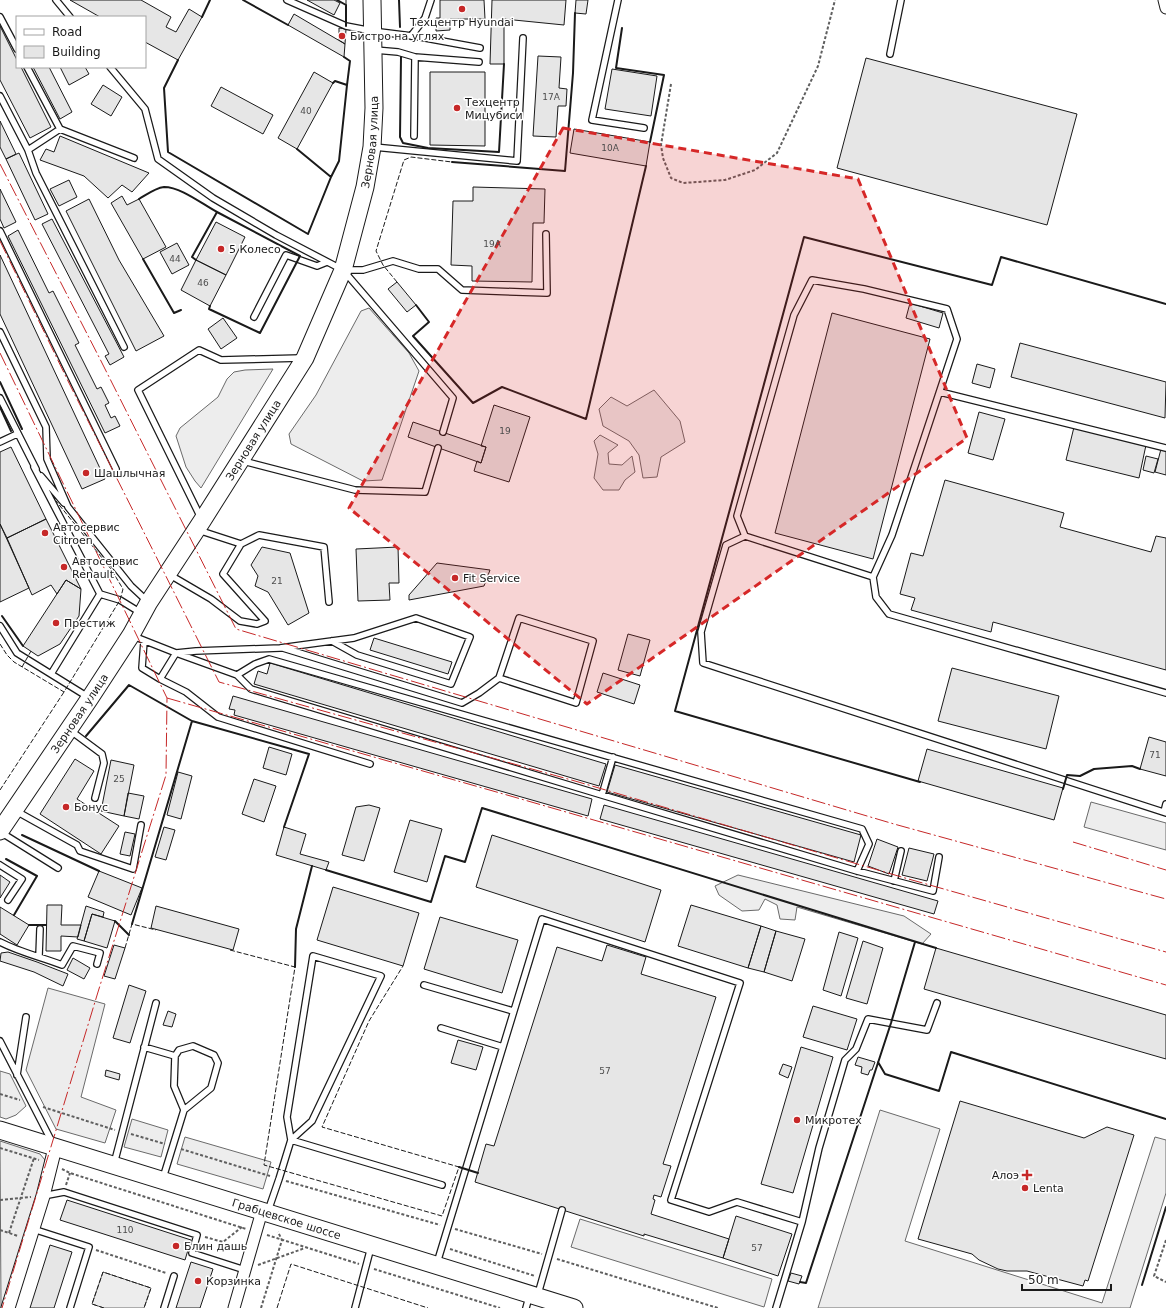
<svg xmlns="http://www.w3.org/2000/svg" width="1166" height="1308" font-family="'DejaVu Sans',sans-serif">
	<rect width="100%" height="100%" fill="#fff"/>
	<!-- built -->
	<path fill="#ededed" stroke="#6a6a6a" d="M369 308 409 353 419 371 382 480 363 481 291 444 289 434 316 395 361 311Z
		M273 369 201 488 195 481 186 467 176 436 180 428 218 397 227 379 234 372 245 370Z
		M654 390 680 421 685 442 661 457 657 477 643 478 639 455 629 441 603 426 599 409 611 397 627 406Z
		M600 435 618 445 608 453 609 464 622 465 632 456 635 472 625 480 619 490H603L594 478 598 454 594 441Z
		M1091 802 1166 823V850L1084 827Z
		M738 875 904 916 931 934 922 944 797 907 795 920 780 919 777 905 765 899 759 910 742 911 719 895 715 886Z
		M48 988 105 1004 81 1097 116 1110 105 1143 56 1129 26 1070Z
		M0 1071 10 1074 26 1106 16 1115 6 1119 0 1117Z
		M880 1110 940 1129 905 1241 1102 1303 1155 1137 1166 1140V1193L1130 1308H818Z
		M132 1119 168 1130 161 1157 124 1147Z
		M185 1137 271 1162 263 1189 177 1164Z
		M0 1141 40 1154 45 1160V1172L1 1308Z
		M580 1219 772 1279 764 1307 571 1247Z
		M103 1272 151 1288 144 1308H104L92 1304Z"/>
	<!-- building -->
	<path fill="#e6e6e6" stroke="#1a1a1a" d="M70 0H141L171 17 166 27 176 32 189 9 202 17 178 60 145 42V17H100Z
		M307 0H334L340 3 334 15Z
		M440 0H484L485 19H450V30L436 31V18H440Z
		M492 0H566L564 25 504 19V64H490Z
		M576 0H588L586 14 575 13Z
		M294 14 345 44 344 57 288 25Z
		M0 26 17 60V67H21L51 127 30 138 0 80Z
		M339 28 346 29 345 44 339 40Z
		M538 56 561 57 559 88 567 89 566 106H558L556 137 533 136Z
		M866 58 1077 114 1047 225 837 168Z
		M33 67H49L72 112 60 119Z
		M60 67H85L89 74 69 85Z
		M612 69 657 76 651 116 605 109Z
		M314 72 333 83 297 149 278 138Z
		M430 72H485V146L430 145Z
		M103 85 122 97 111 116 91 104Z
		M221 87 273 115 263 134 211 106Z
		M0 121 16 154 6 159 0 147Z
		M574 129 650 142 646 166 570 153Z
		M60 136 149 173 132 192 122 185 108 198 84 176 40 160 46 149 54 152Z
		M19 153 48 214 35 220 6 159Z
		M69 180 77 197 59 206 50 189Z
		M473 187 545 189 544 223H533L532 282 472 281V266L451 265 453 201H473Z
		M0 189 16 222 4 228 0 219Z
		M122 196 127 205 139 199 166 247 143 259 111 203Z
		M89 199 119 260 164 336 136 351 66 211Z
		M52 219 124 357 110 365 105 356 109 354 42 224Z
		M216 222 245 237 226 275 196 260Z
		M18 230 49 293 53 291 79 343 75 345 97 389 101 387 109 403 105 405 111 418 115 416 120 426 105 433 8 236Z
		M177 243 189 265 172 274 160 252Z
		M0 255 105 479 82 489 0 314Z
		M196 260 226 275 210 306 181 290Z
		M397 282 416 305 407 312 388 289Z
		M910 303 943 313 939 328 906 318Z
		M832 313 930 339 873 559 775 533Z
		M223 318 237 338 221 349 208 329Z
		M1020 343 1166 382 1165 418 1011 377Z
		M977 364 995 369 990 388 972 383Z
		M494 405 530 417 509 482 474 471 477 461 481 463 486 447 481 446Z
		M979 412 1005 419 993 460 968 453Z
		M413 422 486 447 481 463 408 437Z
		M1074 427 1146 445 1139 478 1066 460Z
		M11 447 46 519 7 538 0 524V452Z
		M1161 449 1166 451V475L1155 472Z
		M1146 456 1158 459 1154 473 1143 470Z
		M945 480 1064 513 1060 527 1151 552 1156 536 1166 538V670L993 622 991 632 911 610 915 598 900 594 911 553 923 556Z
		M46 519 81 589 66 580 57 594 51 585 32 595 7 538Z
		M0 524 29 588 0 602Z
		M262 547 290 553 309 613 288 625 268 592 255 586 258 576 251 565Z
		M398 547 399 583H389L390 600 358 601 356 549Z
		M437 563 490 570 484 586 409 600V595Z
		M66 580 81 589 79 616 60 644 38 656 23 646Z
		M628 634 650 640 640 676 618 670Z
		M374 638 452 662 448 674 370 650Z
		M270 663 606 764 599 786 254 684 258 671 267 674Z
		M952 668 1059 696 1046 749 938 721Z
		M603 673 640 685 634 704 597 692Z
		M233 696 592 799 588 816 234 715 235 710 229 709Z
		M1149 737 1166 742V776L1140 769Z
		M269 747 292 754 286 775 263 768Z
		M927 749 1063 788 1054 820 918 781Z
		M75 759 94 771 77 799 119 826 101 854 40 814Z
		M111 760 134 765 124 816 101 811Z
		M615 765 861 835 854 862 607 792Z
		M178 772 192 776 181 819 167 815Z
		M254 779 276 786 264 822 242 814Z
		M128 793 144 796 139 819 124 816Z
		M369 805 380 808 364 861 342 855 356 807Z
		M604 805 938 901 934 914 600 819Z
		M410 820 442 829 427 882 394 872Z
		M164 827 175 830 166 860 155 857Z
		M284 827 306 834 300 854 329 862 326 870 276 855Z
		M125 832 135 834 130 856 120 854Z
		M492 835 661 890 645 942 476 887Z
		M877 839 898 847 889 874 868 866Z
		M909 848 934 854 927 881 902 875Z
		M99 871 142 888 131 915 88 897Z
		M0 875 10 882 0 898Z
		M333 887 419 913 403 966 317 940Z
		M47 905H62L61 925H81L78 937 61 936V951H46Z
		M691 905 761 926 748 968 678 946Z
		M86 906 104 912 103 917 92 914 84 941 77 939Z
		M156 906 239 929 233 950 151 928Z
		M0 907 29 925 17 945 0 934Z
		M92 914 115 921 107 948 84 941Z
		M440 917 518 940 502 993 424 969Z
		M761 926 776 931 764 972 748 968Z
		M776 931 805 939 792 981 764 972Z
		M839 932 858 938 841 996 823 990Z
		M863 941 883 948 867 1004 846 998Z
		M114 945 125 948 115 979 104 976Z
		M607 945 646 957 641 974 716 997 663 1164 671 1166 661 1197 654 1195 653 1199 655 1200 651 1214 729 1239 723 1258 644 1234V1236L475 1182 486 1144 494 1146 557 947 602 961Z
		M936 948 1166 1015V1059L924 989Z
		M8 952 37 962 68 974 63 986 34 972 0 961 1 953Z
		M73 958 90 968 84 979 67 970Z
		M129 985 146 991 130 1043 113 1038Z
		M813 1006 857 1019 847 1050 803 1037Z
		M168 1011 176 1014 172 1027 163 1025Z
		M458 1040 483 1047 476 1070 451 1063Z
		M801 1047 833 1057 793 1193 761 1184Z
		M858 1057 875 1062 872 1070H870L868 1075 861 1073 862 1067 855 1065Z
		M783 1064 792 1067 788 1078 779 1074Z
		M106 1070 120 1074 119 1080 105 1076Z
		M960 1101 1084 1138 1107 1127 1134 1135 1088 1281 1085 1280 1083 1286 1027 1271H1007L998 1269 979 1260 972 1254 918 1239Z
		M67 1200 191 1240 185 1260 60 1220Z
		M736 1216 792 1234 778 1276 723 1258Z
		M50 1245 72 1252 54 1308H30Z
		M191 1262 213 1269 200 1308H176Z
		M791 1273 802 1276 799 1284 788 1281Z"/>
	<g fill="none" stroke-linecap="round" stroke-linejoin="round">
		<defs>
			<path id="service" d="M56 0 70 17
				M287 0 346 26 372 31 420 37 480 48
				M618 0 592 120 644 128
				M0 17 17 49
				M411 36 425 18 431 0
				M375 50 398 52 415 57 479 62
				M890 54 901 0
				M27 67 60 129
				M110 67 145 109 158 159 213 198 276 235 343 270 453 398 443 432
				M0 96 28 150 36 173 124 347
				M414 136 415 57
				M374 147 517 161 523 38
				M28 150 60 129 134 158
				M0 231 116 469
				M346 270H363L393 261 419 269H438L462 290 547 293 546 234
				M254 317 286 255 317 266 327 262
				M0 332 46 427 47 459 68 507 131 586 147 601
				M940 392 1166 448
				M0 398 36 469
				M0 442 17 434
				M243 461 355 490 425 492 438 448
				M34 467 100 594 120 600 141 613
				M41 476 64 503
				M201 518 138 390 199 350 221 360 301 358
				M745 536 726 545 701 632 703 663 1166 813
				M241 544 259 535 324 547 329 602
				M170 575 211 599 240 621 257 624 265 621 223 574 241 544 198 530
				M873 577 745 536 737 516 794 315 812 280 864 289 947 309 957 339 892 535 873 577 876 597 889 614 1166 693
				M0 626 17 653 88 697
				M133 636 176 653 237 675 251 689 602 795 857 871 933 891 939 857
				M144 641 142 668 160 679 176 653 196 651 280 648 354 638 416 618 470 637 451 684 357 655 332 641
				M283 648 462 703 479 693 499 678 576 703 593 641 519 618 499 678
				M51 674 100 594
				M237 675 255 664 269 659 862 829 869 844 857 871
				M160 679 186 692 218 717 370 764
				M71 731 102 754 104 763 95 798
				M602 795 613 757
				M16 811 77 845 80 851 133 869 141 825
				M1164 812 1166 804
				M2 833 58 868
				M0 865 22 879 8 900
				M894 881 901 851
				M0 942C19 952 41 957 62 965L73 946 100 953 97 964
				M39 956 40 929
				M424 985 513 1011
				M441 1028 503 1047
				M0 1041 52 1142
				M193 1046 214 1055 218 1063 211 1088 184 1110 174 1086 175 1056 179 1050Z
				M144 1047 175 1056
				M17 1075 26 1017
				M114 1164 156 1003
				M163 1178 184 1110
				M43 1196 64 1192 197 1235 192 1253 245 1270
				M268 1211 279 1179 291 1140 312 1121 381 976 313 956 287 1117 291 1140 442 1185
				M802 1222 819 1148 845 1060 856 1049 868 1019 927 1030 937 1003
				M33 1229 89 1247 70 1308
				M437 1263 542 919 740 983 671 1200 709 1212 737 1202 802 1222 776 1308
				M538 1294 562 1210
				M164 1308 174 1276
				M355 1308 371 1247
				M526 1308 529 1297"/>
			<path id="minor" d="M1164 0 1166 8
				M234 1308 262 1211"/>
			<path id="tertiary" d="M8 1308 43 1196 55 1148"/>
			<g id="primary">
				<path id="s1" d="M0 831 90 698 131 635 149 602 202 521 305 358 343 270 365 187 372 147 374 108 372 0"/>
				<path id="s2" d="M0 1130 574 1308"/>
			</g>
		</defs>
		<!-- service casing -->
		<use href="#service" stroke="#1a1a1a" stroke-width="8"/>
		<!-- minor casing -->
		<use href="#minor" stroke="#1a1a1a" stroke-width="13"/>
		<!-- tertiary casing -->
		<use href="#tertiary" stroke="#1a1a1a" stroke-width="15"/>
		<!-- primary casing -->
		<use href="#primary" stroke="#1a1a1a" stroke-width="19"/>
		<!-- path -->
		<path stroke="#5f5f5f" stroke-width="2" stroke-dasharray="3 2" stroke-linecap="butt" d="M671 84 661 145 663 158 671 178 683 183 725 180 755 170 777 153 818 66 835 0
			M0 1094 20 1100
			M43 1107 115 1130
			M131 1134 165 1144
			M0 1148 39 1160
			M181 1149 270 1176
			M62 1169 70 1173 246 1229
			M286 1181 440 1225
			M66 1185 70 1173
			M0 1200 31 1197
			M455 1229 542 1254
			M0 1230 18 1236
			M9 1233 34 1158
			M267 1235 359 1264
			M205 1237 223 1242 242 1227
			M1166 1240 1154 1276 1166 1282
			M450 1249 535 1276
			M96 1250 166 1273
			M557 1259 718 1308
			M258 1265 305 1248
			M374 1269 500 1308
			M261 1308 282 1240 278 1232"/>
		<!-- service -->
		<use href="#service" stroke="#fff" stroke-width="5.5"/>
		<!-- minor -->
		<use href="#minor" stroke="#fff" stroke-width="11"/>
		<!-- tertiary -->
		<use href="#tertiary" stroke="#fff" stroke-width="13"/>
		<!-- primary -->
		<use href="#primary" stroke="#fff" stroke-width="17"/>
		<!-- fence -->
		<path stroke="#1a1a1a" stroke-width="1" stroke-dasharray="5 2" stroke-linecap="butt" d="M346 0V5
			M397 282 383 265 376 251 404 160 411 157 452 162
			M0 644 7 655 14 662 64 692 120 600 123 589 111 569 56 501
			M22 667 31 651
			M0 790 64 692
			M125 948 132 924 156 930
			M230 950 295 967 264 1165 442 1216 459 1167 322 1127 369 1021 403 966
			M104 1308 92 1304 103 1272 151 1288 144 1308
			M277 1308 291 1264 428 1308"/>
		<!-- wall -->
		<path stroke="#1a1a1a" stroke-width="2" d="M243 0 288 25
			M337 0 346 5V26
			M399 0 400 27
			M202 17 210 0
			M622 28 616 68 664 75 650 142
			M344 57 350 61 347 85
			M401 57 400 137 403 143 428 148 499 152 504 64
			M178 60 164 88 168 152 308 234 331 177
			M297 149 331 177 339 161 347 85 335 81 333 83
			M452 162 565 171 573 73 575 13
			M139 199C146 195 155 188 164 187 181 187 202 204 217 212
			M143 259 174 313 181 310
			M196 260 192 257 217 212 300 256 260 333 209 309 210 306
			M416 305 429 322 413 336 473 403 502 387 586 419 646 166
			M0 382 22 429
			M0 407 11 431
			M2 616 23 646
			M86 736 129 685 192 721 309 754 284 827
			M920 782 675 711 804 237 992 285 1001 257 1166 304
			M1063 789 1067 775 1080 776 1094 769 1132 766 1140 769
			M22 835 99 871
			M6 859 37 876 14 915
			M326 870 431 902 445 856 465 862 482 808 936 948
			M115 921 129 935
			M132 924 192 721
			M29 925H46
			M295 967 296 929 312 866
			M878 1062 885 1074 939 1091 951 1052 1166 1119
			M459 1167 478 1173
			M800 1282 806 1283 891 1023 915 942
			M1142 1285 1166 1207"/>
		<!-- power -->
		<path stroke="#c62828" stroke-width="1" stroke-dasharray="14 3 2 3" stroke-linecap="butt" d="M0 164 101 361 236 629 894 824 1166 899
			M0 241 68 381 219 682 575 781 905 878 1166 952
			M0 353 167 698 166 775 98 992 2 1308
			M167 698 514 797 1166 985
			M1073 842 1166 870"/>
	</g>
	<!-- marked area -->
	<path fill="#d62828" fill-opacity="0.2" stroke="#d62828" stroke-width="3" stroke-dasharray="8 5" stroke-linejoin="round" d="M563 128 858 179 967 438 587 704 349 508Z"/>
	<!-- markers -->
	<g fill="#c62828" stroke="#fff" stroke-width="1.5">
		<circle cx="462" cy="9" r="4"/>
		<circle cx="342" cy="36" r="4"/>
		<circle cx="457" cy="108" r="4"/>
		<circle cx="221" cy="249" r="4"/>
		<circle cx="86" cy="473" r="4"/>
		<circle cx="45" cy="533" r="4"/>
		<circle cx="64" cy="567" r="4"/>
		<circle cx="455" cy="578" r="4"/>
		<circle cx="56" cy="623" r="4"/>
		<circle cx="66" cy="807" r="4"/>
		<circle cx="797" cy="1120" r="4"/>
		<path d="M1025 1169h4v4h4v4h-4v4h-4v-4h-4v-4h4z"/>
		<circle cx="1025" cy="1188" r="4"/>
		<circle cx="176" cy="1246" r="4"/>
		<circle cx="198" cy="1281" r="4"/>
	</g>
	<g text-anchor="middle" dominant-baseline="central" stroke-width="3" stroke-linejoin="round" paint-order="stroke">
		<!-- number labels -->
		<g font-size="9" fill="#4d4d4d">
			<text x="551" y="97">17А</text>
			<text x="306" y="111">40</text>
			<text x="610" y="148">10А</text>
			<text x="492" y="244">19А</text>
			<text x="175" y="259">44</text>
			<text x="203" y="283">46</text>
			<text x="505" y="431">19</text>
			<text x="277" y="581">21</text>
			<text x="1155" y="755">71</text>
			<text x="119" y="779">25</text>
			<text x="605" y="1071">57</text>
			<text x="125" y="1230">110</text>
			<text x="757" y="1248">57</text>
		</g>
		<!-- poi labels -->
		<g font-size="11" fill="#1a1a1a" stroke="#fff" text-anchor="start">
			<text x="462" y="22" text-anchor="middle">Техцентр Hyundai</text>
			<text x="350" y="36">Бистро на углях</text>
			<text x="465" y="102">Техцентр<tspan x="465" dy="13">Мицубиси</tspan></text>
			<text x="229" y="249">5 Колесо</text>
			<text x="94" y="473">Шашлычная</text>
			<text x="53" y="527">Автосервис<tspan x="53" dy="13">Citroen</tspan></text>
			<text x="72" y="561">Автосервис<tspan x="72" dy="13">Renault</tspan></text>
			<text x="463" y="578">Fit Service</text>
			<text x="64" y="623">Престиж</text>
			<text x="74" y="807">Бонус</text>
			<text x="805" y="1120">Микротех</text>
			<text x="1019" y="1175" text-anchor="end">Алоэ</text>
			<text x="1033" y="1188">Lenta</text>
			<text x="184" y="1246">Блин дашь</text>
			<text x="206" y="1281">Корзинка</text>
		</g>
		<!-- street labels -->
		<g font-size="11" fill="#1a1a1a" stroke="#fff">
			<text stroke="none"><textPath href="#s1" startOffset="790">Зерновая улица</textPath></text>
			<text stroke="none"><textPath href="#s1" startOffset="466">Зерновая улица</textPath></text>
			<text stroke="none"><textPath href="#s1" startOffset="142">Зерновая улица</textPath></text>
			<text stroke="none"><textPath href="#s2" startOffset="300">Грабцевское шоссе</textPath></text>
		</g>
	</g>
	<!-- legend -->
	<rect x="16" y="16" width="130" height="52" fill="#ffffff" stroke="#a3a3a3"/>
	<rect x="24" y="29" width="20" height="6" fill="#ffffff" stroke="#a3a3a3"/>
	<text x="52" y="36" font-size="12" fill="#1a1a1a">Road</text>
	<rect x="24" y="46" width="20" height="12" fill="#e6e6e6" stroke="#a3a3a3"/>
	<text x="52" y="56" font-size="12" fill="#1a1a1a">Building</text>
	<!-- scale -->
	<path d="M1022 1284v6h89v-6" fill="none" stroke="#1a1a1a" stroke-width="2"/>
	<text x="1028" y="1284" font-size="12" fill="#1a1a1a" stroke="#ffffff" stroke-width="3" paint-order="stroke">50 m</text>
</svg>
